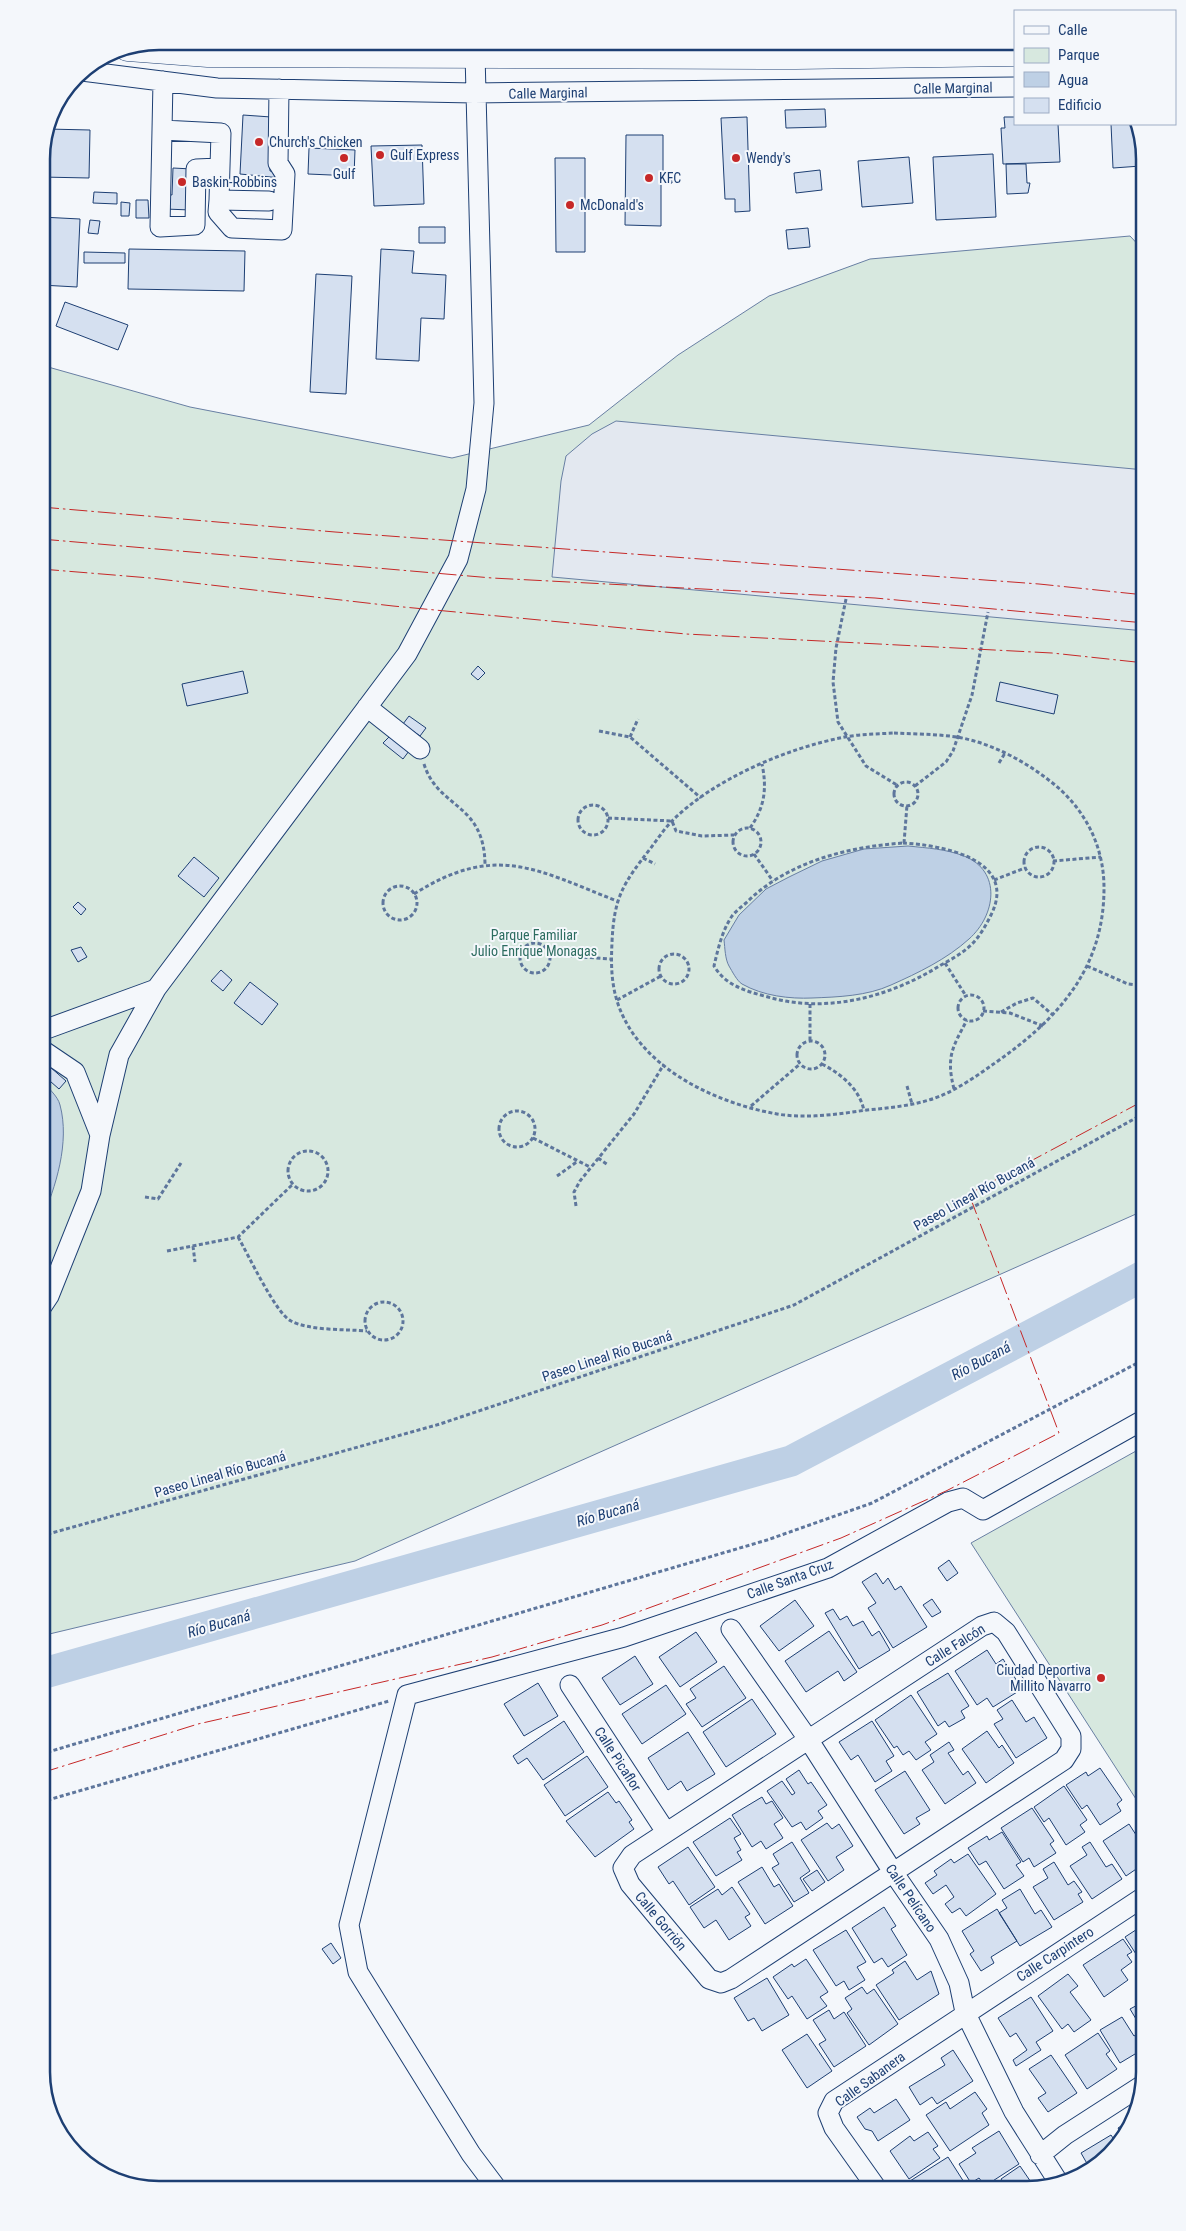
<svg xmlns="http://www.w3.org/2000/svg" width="1186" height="2231" font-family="'Roboto Condensed',sans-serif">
	<rect width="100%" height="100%" fill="#f4f7fb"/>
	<!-- green -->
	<path fill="#d7e8df" stroke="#687fa3" d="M1130 236 1145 252V1210L355 1561 41 1636V365L190 407 452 458 589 425 678 355 769 296 870 259Z
		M1145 1446V1813L971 1543Z"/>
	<!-- parking -->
	<path fill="#e3e8f0" stroke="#687fa3" d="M616 421 1145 470V631L552 577 561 481 566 456 592 434Z"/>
	<!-- water -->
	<path fill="#bed0e5" stroke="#687fa3" d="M908 846C927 848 946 849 964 856 1002 871 996 915 969 939 947 959 918 973 891 985 867 996 838 997 812 998 790 999 763 996 742 984 737 981 732 971 729 966 725 959 725 948 724 940L739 915 766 889 789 877 822 861 864 849Z
		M41 1080C47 1087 58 1096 60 1105 70 1142 56 1187 41 1221Z"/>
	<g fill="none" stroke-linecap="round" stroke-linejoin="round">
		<!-- river -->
		<path stroke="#bed0e5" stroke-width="31" d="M41 1674 791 1461 1145 1275"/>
	</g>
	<!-- building -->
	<path fill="#d5e0f0" stroke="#1d3f73" d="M825 109 826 127 786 128 785 110Z
		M243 115 271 117 270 171 281 172V178L240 174Z
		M747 117 750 211 735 212V199H725L721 118Z
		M1004 117H1015V124H1058L1060 162 1003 164 1001 128H1005Z
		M1111 124H1138L1141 166 1113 168Z
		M47 129 90 130 89 178 41 177V151Z
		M626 135H663V173H672V183H661V226L625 225Z
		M422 145 424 204 374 206 371 146Z
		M309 148 355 150 354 176 308 174Z
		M993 154 996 217 936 220 933 157Z
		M909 157 913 203 862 207 858 161Z
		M555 158H585V252H556Z
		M1006 164H1026L1027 183H1030L1028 193 1007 194Z
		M173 168 192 169 191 210 165 209V194L172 195Z
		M820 170 822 190 796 193 794 173Z
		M94 192 117 193V204L93 203Z
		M136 200H148L149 218H136Z
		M121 202 130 203 129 216H121Z
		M41 217 80 219 77 287 41 285Z
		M90 220 100 221 98 234 88 233Z
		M419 227H445V243H419Z
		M808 228 810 247 788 249 786 230Z
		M129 249 245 251 244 291 128 289Z
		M381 249 414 251 412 273 446 275 444 319 421 318 419 361 376 359Z
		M84 252 125 253V263H84Z
		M316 274 352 276 346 394 310 392Z
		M65 302 128 325 118 350 56 326Z
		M478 666 485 673 478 680 471 674Z
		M243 671 248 693 187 706 182 684Z
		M1000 682 1058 695 1054 714 996 701Z
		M1145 707V735L1143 736 1139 708Z
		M409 716 426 728 420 736 403 724Z
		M390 736 409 751 403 759 383 743Z
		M194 857 219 878 204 897 178 876Z
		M78 902 86 909 81 915 73 907Z
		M81 947 87 957 78 962 71 950Z
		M221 970 232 980 223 991 211 981Z
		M250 982 278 1004 262 1025 234 1003Z
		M49 1066 66 1081 59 1089 42 1074Z
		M949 1560 958 1573 947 1581 938 1568Z
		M876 1573 883 1584 888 1578 895 1590 901 1586 927 1627 893 1648 868 1608 876 1603 862 1582Z
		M932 1599 941 1612 932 1617 923 1605Z
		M795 1600 814 1626 779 1651 760 1626Z
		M833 1609 840 1620 847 1616 853 1626 863 1621 872 1636 879 1631 890 1650 859 1669 825 1613Z
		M829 1631 857 1672 844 1681 838 1671 806 1692 785 1661Z
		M696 1632 717 1662 680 1687 659 1657Z
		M987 1650 996 1664 1003 1659 1022 1689 993 1707 987 1698 977 1705 955 1671Z
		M635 1656 653 1684 620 1705 602 1678Z
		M724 1666 746 1698 702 1727 686 1704 696 1698 690 1689Z
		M948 1673 969 1706 961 1711 965 1718 949 1727 945 1721 938 1726 917 1692Z
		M538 1683 558 1716 524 1736 504 1704Z
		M666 1685 686 1714 642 1744 622 1714Z
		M911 1695 937 1734 925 1742 931 1750 916 1760 909 1751 903 1755 897 1746 894 1748 875 1720Z
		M752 1699 776 1734 726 1767 703 1732Z
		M1012 1700 1026 1722 1034 1717 1047 1738 1016 1758 994 1724 1003 1719 997 1710Z
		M564 1721 584 1752 543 1780 527 1758 518 1764 513 1756Z
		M872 1721 894 1756 886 1761 892 1771 875 1782 858 1755 851 1760 839 1742Z
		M987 1731 999 1748 1002 1745 1014 1763 986 1783 962 1749Z
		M688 1732 715 1774 687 1791 681 1781 668 1790 648 1758Z
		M949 1742 954 1750 948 1753 963 1775 968 1771 976 1783 945 1804 922 1770 934 1762 930 1755Z
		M587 1756 608 1787 565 1816 544 1785Z
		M1100 1768 1122 1800 1117 1804 1121 1811 1100 1825 1087 1805 1082 1809 1066 1785 1086 1772 1088 1776Z
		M799 1770 808 1784 811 1782 827 1805 818 1811 823 1818 806 1830 801 1822 792 1827 767 1791 782 1781 792 1795 795 1793 786 1779Z
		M905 1771 930 1810 916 1818 920 1824 904 1834 875 1790Z
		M1064 1786 1087 1820 1080 1825 1085 1832 1066 1845 1049 1818 1044 1822 1034 1807Z
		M608 1792 616 1803 619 1801 632 1820 629 1822 634 1829 595 1857 566 1821Z
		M762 1797 766 1804 772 1801 783 1818 774 1824 783 1838 766 1849 761 1841 752 1847 732 1815Z
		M1032 1808 1054 1841 1050 1844 1056 1853 1034 1867 1029 1858 1023 1862 1001 1828Z
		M730 1818 741 1834 734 1838 741 1850 737 1852 742 1860 716 1876 693 1842Z
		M827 1823 832 1829 839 1824 853 1846 836 1857 844 1870 828 1881 801 1840Z
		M1129 1824 1140 1841 1145 1838V1863L1126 1876 1103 1841Z
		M1002 1832 1021 1862 1016 1865 1024 1876 1004 1889 986 1861 979 1865 968 1848 987 1836 989 1840Z
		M792 1842 810 1871 800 1878 809 1893 794 1902 772 1868 779 1864 773 1854Z
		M1090 1842 1106 1867 1112 1864 1122 1879 1092 1899 1070 1866 1087 1855 1082 1847Z
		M688 1847 715 1887 689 1905 673 1881 669 1884 658 1867Z
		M968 1854 996 1894 966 1916 960 1908 952 1913 945 1904 954 1897 946 1885 933 1894 925 1883 937 1875 934 1871 951 1859 954 1863Z
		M1054 1862 1068 1885 1074 1881 1082 1892 1078 1894 1083 1902 1054 1920 1033 1887 1048 1878 1043 1869Z
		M762 1867 774 1887 779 1884 793 1906 765 1924 738 1882Z
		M817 1870 825 1882 812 1891 803 1879Z
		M732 1887 750 1914 745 1917 751 1926 729 1940 716 1920 704 1928 690 1907 718 1889 722 1895Z
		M1020 1889 1035 1914 1041 1910 1052 1927 1020 1946 999 1913 1007 1908 1002 1900Z
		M884 1907 896 1926 891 1929 907 1955 888 1967 882 1958 874 1963 852 1928Z
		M997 1909 1017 1941 991 1957 994 1963 981 1971 970 1954 974 1951 962 1931Z
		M1145 1924V1968L1125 1937Z
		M846 1930 866 1962 857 1967 865 1980 849 1990 844 1981 836 1986 813 1950Z
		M1123 1939 1132 1952 1127 1955 1132 1962 1121 1970 1128 1980 1104 1997 1083 1965Z
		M331 1943 341 1958 333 1964 322 1949Z
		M806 1959 828 1992 820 1997 827 2006 807 2019 792 1996 788 1999 773 1977 792 1964 794 1967Z
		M905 1961 917 1980 931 1971 939 1994 899 2020 876 1985 894 1973 892 1970Z
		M1068 1974 1078 1986 1070 1992 1091 2020 1074 2032 1068 2024 1062 2029 1038 1996Z
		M767 1978 789 2015 762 2031 754 2018 748 2021 734 1998Z
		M862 1987 867 1994 874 1989 898 2024 869 2045 847 2013 852 2009 845 1998Z
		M1031 1997 1053 2031 1036 2042 1041 2050 1016 2066 1013 2060 1027 2050 1016 2033 1010 2037 998 2018Z
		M1145 2001V2034L1130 2009Z
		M829 2010 834 2019 844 2012 866 2046 834 2067 819 2044 826 2040 813 2020Z
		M1122 2017 1134 2036 1139 2033 1145 2042V2048L1120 2063 1100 2030Z
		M1098 2033 1110 2051 1106 2054 1117 2069 1087 2089 1065 2055Z
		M807 2034 832 2071 807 2088 782 2050Z
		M953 2050 973 2081 937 2104 932 2097 920 2105 909 2087 945 2065 941 2058Z
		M1051 2055 1077 2093 1048 2112 1038 2098 1046 2093 1029 2069Z
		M975 2092 987 2109 982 2113 989 2125 950 2151 926 2115 946 2102 950 2109Z
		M896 2099 910 2120 878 2141 872 2131 865 2129 857 2117 870 2108 874 2113Z
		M1130 2120 1125 2138H1124L1118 2128Z
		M999 2131 1019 2164 985 2186 979 2178 971 2183 959 2164 976 2153 972 2148Z
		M928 2132 938 2146 933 2149 940 2158 909 2179 890 2151 910 2136 914 2141Z
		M1111 2135 1117 2144 1089 2167 1081 2153Z
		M948 2157 969 2190H915L910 2181Z
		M1020 2166 1035 2188 1003 2190 1006 2187 1001 2179Z"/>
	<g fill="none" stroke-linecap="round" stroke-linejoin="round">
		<defs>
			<path id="minor" d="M82 71 217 88 474 93 1015 87
				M163 81 162 130 221 133 219 200 269 201
				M162 130 160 227 195 225 196 169 219 168
				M219 200 218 212 232 228 282 230 285 174 278 163 279 89
				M367 707 420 749
				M41 1031 156 989
				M41 1049 75 1072 100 1135
				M41 1308 49 1296 91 1191 100 1135 119 1055 156 989 407 654 458 559 476 489 484 403 475 54
				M994 1622 1006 1632 1071 1736V1749L1064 1760 731 1979 721 1983 709 1979 630 1884 623 1868 632 1855 982 1626Z
				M731 1629 808 1739 893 1872 939 1939 959 1983 965 2012 1014 2112 1059 2183
				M570 1685 666 1832
				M1040 2155 1065 2135 1141 2086
				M498 2190 471 2154 358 1972 349 1925 407 1695 624 1637 828 1568 948 1502 963 1498 983 1510 1145 1419
				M878 2190 834 2128 828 2113 834 2101 1145 1896"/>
			<path id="highway" d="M128 47 208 53 796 55 1015 52"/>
		</defs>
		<!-- minor casing -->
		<use href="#minor" stroke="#1d3f73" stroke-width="21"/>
		<!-- highway casing -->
		<use href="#highway" stroke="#1d3f73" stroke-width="29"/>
		<!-- path -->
		<path stroke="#5e769c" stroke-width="3" stroke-dasharray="4 2.5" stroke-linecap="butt" d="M846 599 836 648 833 682 838 722 866 766 897 785
			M599 731 630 737 701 798
			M894 733C914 734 936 734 957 737 991 743 1023 760 1050 781 1084 807 1104 845 1104 888 1104 969 1058 1019 995 1063 975 1077 953 1093 929 1100 909 1106 888 1108 867 1110 838 1114 807 1119 777 1114 715 1103 640 1068 618 1004 611 983 611 964 612 942 614 897 623 884 650 849 657 840 664 829 672 821 714 779 787 748 845 737 861 734 878 734 894 733Z
			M630 737 638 719
			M999 763 1005 753
			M424 764C438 809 484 802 485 864
			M894 794a12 12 0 1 1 24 0a12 12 0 1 1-24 0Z
			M915 786 946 762 953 751 972 695 988 612
			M578 820a15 15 0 1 1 30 0a15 15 0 1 1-30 0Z
			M608 818 672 821 676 831 702 836 734 835
			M733 842a14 14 0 1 1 28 0a14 14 0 1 1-28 0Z
			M750 828C765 807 767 788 762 764
			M903 843C941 845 1019 859 991 915 986 925 980 936 972 944 963 953 952 959 941 965 890 997 827 1014 768 997 746 991 726 986 714 966 718 949 722 931 732 916 736 911 741 907 746 903 787 862 847 847 903 843Z
			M904 843 907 805
			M1024 862a15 15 0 1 1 30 0a15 15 0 1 1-30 0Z
			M754 854 773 881
			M643 858 655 864
			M1053 861 1101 857
			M994 880 1025 868
			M383 903a17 17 0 1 1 34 0a17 17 0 1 1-34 0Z
			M414 894C496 842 537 870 617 901
			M520 958a15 15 0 1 1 30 0a15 15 0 1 1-30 0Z
			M659 969a15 15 0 1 1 30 0a15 15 0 1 1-30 0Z
			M551 955 611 959
			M945 963 966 996
			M1087 966 1128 984 1145 986
			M958 1008a13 13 0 1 1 26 0a13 13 0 1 1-26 0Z
			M617 1000 661 976
			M810 1004V1041
			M983 1011 1010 1013 1043 1026
			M1001 1012 1017 1003 1033 998 1053 1015
			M797 1055a14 14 0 1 1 28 0a14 14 0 1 1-28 0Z
			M822 1064C841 1074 860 1089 864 1111
			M907 1086 912 1104
			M954 1089C946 1057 952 1048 967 1020
			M751 1106 800 1064
			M499 1129a18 18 0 1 1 36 0a18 18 0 1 1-36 0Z
			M533 1138 590 1167
			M288 1171a20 20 0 1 1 40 0a20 20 0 1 1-40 0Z
			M598 1158 608 1165
			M557 1176 578 1161
			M145 1197 158 1199 181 1163
			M576 1206 574 1192 580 1181 634 1114 664 1064
			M238 1237C248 1254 276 1314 291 1321 310 1331 346 1329 367 1331
			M193 1246 195 1262
			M167 1251 238 1237 293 1184
			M365 1321a19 19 0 1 1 38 0a19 19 0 1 1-38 0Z
			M41 1536 440 1424 794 1305 1145 1113
			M41 1754 767 1540 872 1503 1145 1359
			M41 1802 389 1701"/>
		<!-- minor -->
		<use href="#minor" stroke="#f4f7fb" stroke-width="19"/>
		<!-- highway -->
		<use href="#highway" stroke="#f4f7fb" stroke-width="28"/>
		<!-- power -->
		<path stroke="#c62828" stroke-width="1" stroke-dasharray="18 4 2.5 4" stroke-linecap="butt" d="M41 507 335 532 1039 584 1145 595
			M41 539 492 578 875 598 1145 623
			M41 569 150 578 393 606 686 634 1052 653 1145 663
			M41 1773 198 1724 492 1657 602 1625 841 1538 946 1491 1059 1433 969 1194 1145 1100"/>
	</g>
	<!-- markers -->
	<g fill="#c62828" stroke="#f4f7fb" stroke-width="2">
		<circle cx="259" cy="142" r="5"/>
		<circle cx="380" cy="155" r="5"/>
		<circle cx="344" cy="158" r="5"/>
		<circle cx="736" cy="158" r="5"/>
		<circle cx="649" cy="178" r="5"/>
		<circle cx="182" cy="182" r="5"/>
		<circle cx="570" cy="205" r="5"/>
		<circle cx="1101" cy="1678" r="5"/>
	</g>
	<g text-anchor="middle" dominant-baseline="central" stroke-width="4" stroke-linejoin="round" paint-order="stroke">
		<!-- street labels -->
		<g font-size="14" fill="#1d3f73" stroke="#f4f7fb">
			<text transform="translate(953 88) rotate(-1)">Calle Marginal</text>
			<text transform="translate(548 93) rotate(-1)">Calle Marginal</text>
			<text transform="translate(974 1194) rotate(-29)">Paseo Lineal Río Bucaná</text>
			<text transform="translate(607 1356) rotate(-18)">Paseo Lineal Río Bucaná</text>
			<text transform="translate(220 1474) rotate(-16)">Paseo Lineal Río Bucaná</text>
			<text transform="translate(790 1579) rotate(-20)">Calle Santa Cruz</text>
			<text transform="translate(955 1645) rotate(-32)">Calle Falcón</text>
			<text transform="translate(618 1759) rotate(57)">Calle Picaflor</text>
			<text transform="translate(911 1898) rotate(56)">Calle Pelícano</text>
			<text transform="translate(661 1921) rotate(50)">Calle Gorrión</text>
			<text transform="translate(1055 1954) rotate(-33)">Calle Carpintero</text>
			<text transform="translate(870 2079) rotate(-36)">Calle Sabanera</text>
		</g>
		<!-- poi labels -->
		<g font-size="14" fill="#1d3f73" stroke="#f4f7fb" text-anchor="start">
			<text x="269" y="142">Church's Chicken</text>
			<text x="390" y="155">Gulf Express</text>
			<text x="746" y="158">Wendy's</text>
			<text x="344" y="174" text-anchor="middle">Gulf</text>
			<text x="659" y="178">KFC</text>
			<text x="192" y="182">Baskin-Robbins</text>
			<text x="580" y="205">McDonald's</text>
			<text x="1091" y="1670" text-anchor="end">Ciudad Deportiva<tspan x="1091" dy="16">Millito Navarro</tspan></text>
		</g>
		<!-- park labels -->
		<g font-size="14" fill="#2c6c60" stroke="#f4f7fb">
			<text x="534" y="935">Parque Familiar<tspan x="534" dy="16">Julio Enrique Monagas</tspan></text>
		</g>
		<!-- water labels -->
		<g font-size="15" font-style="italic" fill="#1d3f73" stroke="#f4f7fb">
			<text transform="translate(981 1361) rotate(-28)">Río Bucaná</text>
			<text transform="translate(608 1513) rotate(-16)">Río Bucaná</text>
			<text transform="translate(219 1624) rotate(-16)">Río Bucaná</text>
		</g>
	</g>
	<!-- crop -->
	<path d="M0 0H1186V2231H0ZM159 50H1027A109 109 0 0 1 1136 159V2072A109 109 0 0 1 1027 2181H159A109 109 0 0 1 50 2072V159A109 109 0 0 1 159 50Z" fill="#f4f7fb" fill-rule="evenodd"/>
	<path fill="none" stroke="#1d3f73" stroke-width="2.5" d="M159 50H1027A109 109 0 0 1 1136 159V2072A109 109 0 0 1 1027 2181H159A109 109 0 0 1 50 2072V159A109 109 0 0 1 159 50Z"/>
	<!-- legend -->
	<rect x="1014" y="10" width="162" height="115" fill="#f4f7fb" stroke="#9eadc5"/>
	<rect x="1024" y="26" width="25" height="8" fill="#f4f7fb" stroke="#9eadc5"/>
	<text x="1058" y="35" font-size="15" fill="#1d3f73">Calle</text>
	<rect x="1024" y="48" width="25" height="15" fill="#d7e8df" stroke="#9eadc5"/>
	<text x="1058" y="60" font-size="15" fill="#1d3f73">Parque</text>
	<rect x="1024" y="72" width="25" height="15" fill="#bed0e5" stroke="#9eadc5"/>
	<text x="1058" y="85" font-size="15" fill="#1d3f73">Agua</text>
	<rect x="1024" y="98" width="25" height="15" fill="#d5e0f0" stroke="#9eadc5"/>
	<text x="1058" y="110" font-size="15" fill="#1d3f73">Edificio</text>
</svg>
